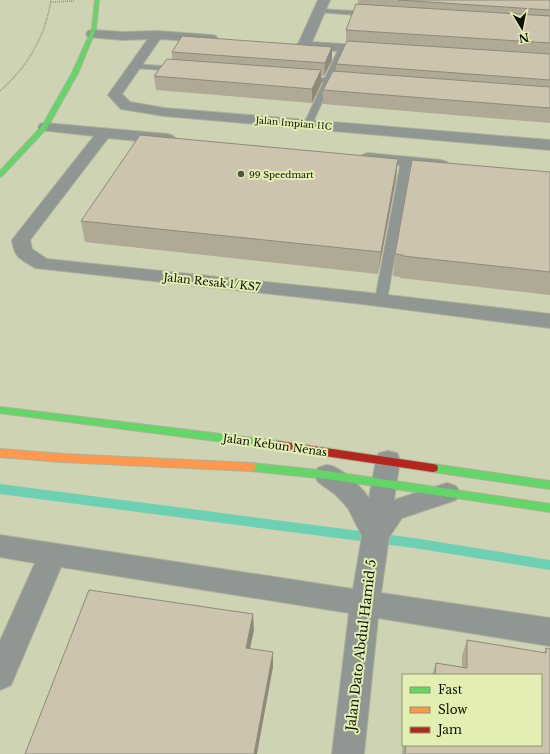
<svg xmlns="http://www.w3.org/2000/svg" width="550" height="754" font-family="'Libre Baskerville',serif">
	<rect width="100%" height="100%" fill="#ced3b3"/>
	<g fill="none" stroke-linecap="round" stroke-linejoin="round">
		<!-- stream -->
		<path fill="#6ed0b2" fill-rule="evenodd" d="M0 484 414 538 550 560V570L414 548 0 494Z"/>
		<defs>
			<path id="lane" d="M319 9 371 12 374 14 371 16 317 12 316 11Z
				M340 46H346L347 48 333 79 345 80 349 82 345 84 331 83 312 124 308 127 305 126 304 124 323 83 305 81 301 79 305 77 325 78Z
				M132 64 177 67 181 69 177 71 135 68 131 66Z
				M406 158 411 161 387 300 385 303H377L375 300 401 161Z"/>
			<path id="street" d="M318 0H330L312 42 373 46 377 47 379 50 377 53 373 54 298 48 296 45 299 42Z
				M92 30 123 32 157 31 212 35 216 36 218 39 216 42 212 43 160 39 122 94 130 102 164 108 550 140V150L164 116 121 109 108 95 148 39 123 40 88 37 86 34 88 31Z
				M45 123 168 134 173 136 176 139 173 142 168 144 108 138 30 240 32 249 47 259 362 292 550 314V328L362 304 35 268C20 258 15 259 12 240L94 136 40 130 38 127 40 124Z
				M368 153 441 160 447 162 449 165 447 168 441 170 362 161 360 158 362 155Z
				M388 451 397 453 400 460 394 500 447 483 456 486 460 493 456 500 402 518 389 537 381 593 550 618V646L378 618 364 754H332L349 613 61 567 11 685 0 690V641L35 563 0 557V535L353 589 362 536 348 508 336 495 318 482 315 475 318 468C321 467 325 465 327 465 341 466 362 488 369 498L376 460 379 453Z"/>
			<path id="fast" d="M95 0H99L96 29 78 73 47 128 2 176 0 177V171L42 126 72 73 92 29Z
				M0 407 278 441 281 442 283 445 281 448 278 449 0 413Z
				M251 463 327 471 550 504V512L327 479 251 471 247 470 246 467 247 464Z
				M433 464 550 481V489L433 472 429 471 428 468 429 465Z"/>
			<path id="slow" d="M0 449 63 454 251 463 255 464 256 467 255 470 251 471 63 462 0 457Z"/>
			<path id="jam" d="M278 441 433 464 437 465 438 468 437 471 433 472 278 449 275 448 273 445 275 442Z"/>
		</defs>
		<!-- lane casing -->
		<use href="#lane" stroke="#aeb199" stroke-width="2"/>
		<!-- street casing -->
		<use href="#street" stroke="#aeb199" stroke-width="2"/>
		<!-- fast casing -->
		<use href="#fast" stroke="#aeb199" stroke-width="2"/>
		<!-- slow casing -->
		<use href="#slow" stroke="#aeb199" stroke-width="2"/>
		<!-- jam casing -->
		<use href="#jam" stroke="#aeb199" stroke-width="2"/>
		<!-- path -->
		<path stroke="#8f958a" stroke-width="1.5" stroke-dasharray="1 1" stroke-linecap="butt" d="M51 2 74 1
			M0 91C28 66 45 37 51 0"/>
		<!-- lane -->
		<use href="#lane" fill="#909793" fill-rule="evenodd"/>
		<!-- street -->
		<use href="#street" fill="#909793" fill-rule="evenodd"/>
		<!-- fast -->
		<use href="#fast" fill="#63d668" fill-rule="evenodd"/>
		<!-- slow -->
		<use href="#slow" fill="#ff974d" fill-rule="evenodd"/>
		<!-- jam -->
		<use href="#jam" fill="#b3261e" fill-rule="evenodd"/>
	</g>
	<!-- wall -->
	<path fill="#afa996" d="M358 0H550V123L323 104V90L336 71V64L346 43V30L358 4Z
		M332 47V60L324 76H321V84L312 103 156 90 154 76 172 59V52Z
		M550 172V295L400 278V277L393 276 395 254Z
		M396 179 378 274 85 242 81 221Z
		M467 640 544 653 546 648 550 754H402L403 741V745H541V675H432L436 663 462 667V656Z"/>
	<!-- shaded-wall -->
	<path fill="#8f897a" d="M332 47V60L324 76 325 63Z
		M321 70V84L312 103V89Z
		M398 159 396 179 378 274 381 252Z
		M253 614 254 630 247 663 246 648Z
		M273 652V667L257 754H254Z"/>
	<!-- building -->
	<path fill="#ccc4af" stroke="#8f897a" d="M398 0H550V10Z
		M356 4 550 16V43L346 30Z
		M182 36 332 47 325 63 172 52Z
		M347 41 550 54V80L336 64Z
		M167 59 321 70 312 89 154 76Z
		M333 71 550 87V108L323 90Z
		M140 135 398 159 381 252 81 221Z
		M412 160 550 172V272L403 256V255L395 254Z
		M89 590 253 614 246 648 273 652 254 754H25Z
		M467 640 546 653V648L550 649V754H405L406 745H541V675H435L436 663 467 668Z"/>
	<!-- markers -->
	<circle fill="#51543f" stroke="#e3eeb3" stroke-width="1.5" cx="241" cy="174" r="4"/>
	<g text-anchor="middle" dominant-baseline="central" stroke-width="4" stroke-linejoin="round" paint-order="stroke">
		<!-- far-street labels -->
		<g font-size="9" fill="#0e1000" stroke="#e3eeb3">
			<text transform="translate(294 123) rotate(5)">Jalan Impian 11C</text>
		</g>
		<!-- far-poi labels -->
		<g font-size="9" fill="#0e1000" stroke="#e3eeb3" text-anchor="start">
			<text x="249" y="174">99 Speedmart</text>
		</g>
		<!-- street labels -->
		<g font-size="11" fill="#0e1000" stroke="#e3eeb3">
			<text transform="translate(212 282) rotate(6)">Jalan Resak 1/KS7</text>
			<text transform="translate(275 445) rotate(8)">Jalan Kebun Nenas</text>
		</g>
		<!-- near-street labels -->
		<g font-size="13" fill="#0e1000" stroke="#e3eeb3">
			<text transform="translate(361 645) rotate(-83)">Jalan Dato Abdul Hamid 5</text>
		</g>
	</g>
	<!-- legend -->
	<rect x="402" y="674" width="140" height="72" fill="#e3eeb3" stroke="#8e956b"/>
	<rect x="410" y="687" width="20" height="6" fill="#63d668" stroke="#8e956b"/>
	<text x="438" y="694" font-size="12" fill="#0e1000">Fast</text>
	<rect x="410" y="707" width="20" height="6" fill="#ff974d" stroke="#8e956b"/>
	<text x="438" y="714" font-size="12" fill="#0e1000">Slow</text>
	<rect x="410" y="727" width="20" height="6" fill="#b3261e" stroke="#8e956b"/>
	<text x="438" y="734" font-size="12" fill="#0e1000">Jam</text>
	<!-- north arrow -->
	<g transform="translate(522 28) rotate(170)" stroke="#e3eeb3" stroke-width="3" paint-order="stroke">
	<path d="M0-3L7 15L0 10L-7 15Z" fill="#0e1000"/>
	<text y="-6" font-size="11" font-weight="bold" text-anchor="middle" fill="#0e1000">N</text>
	</g>
</svg>
